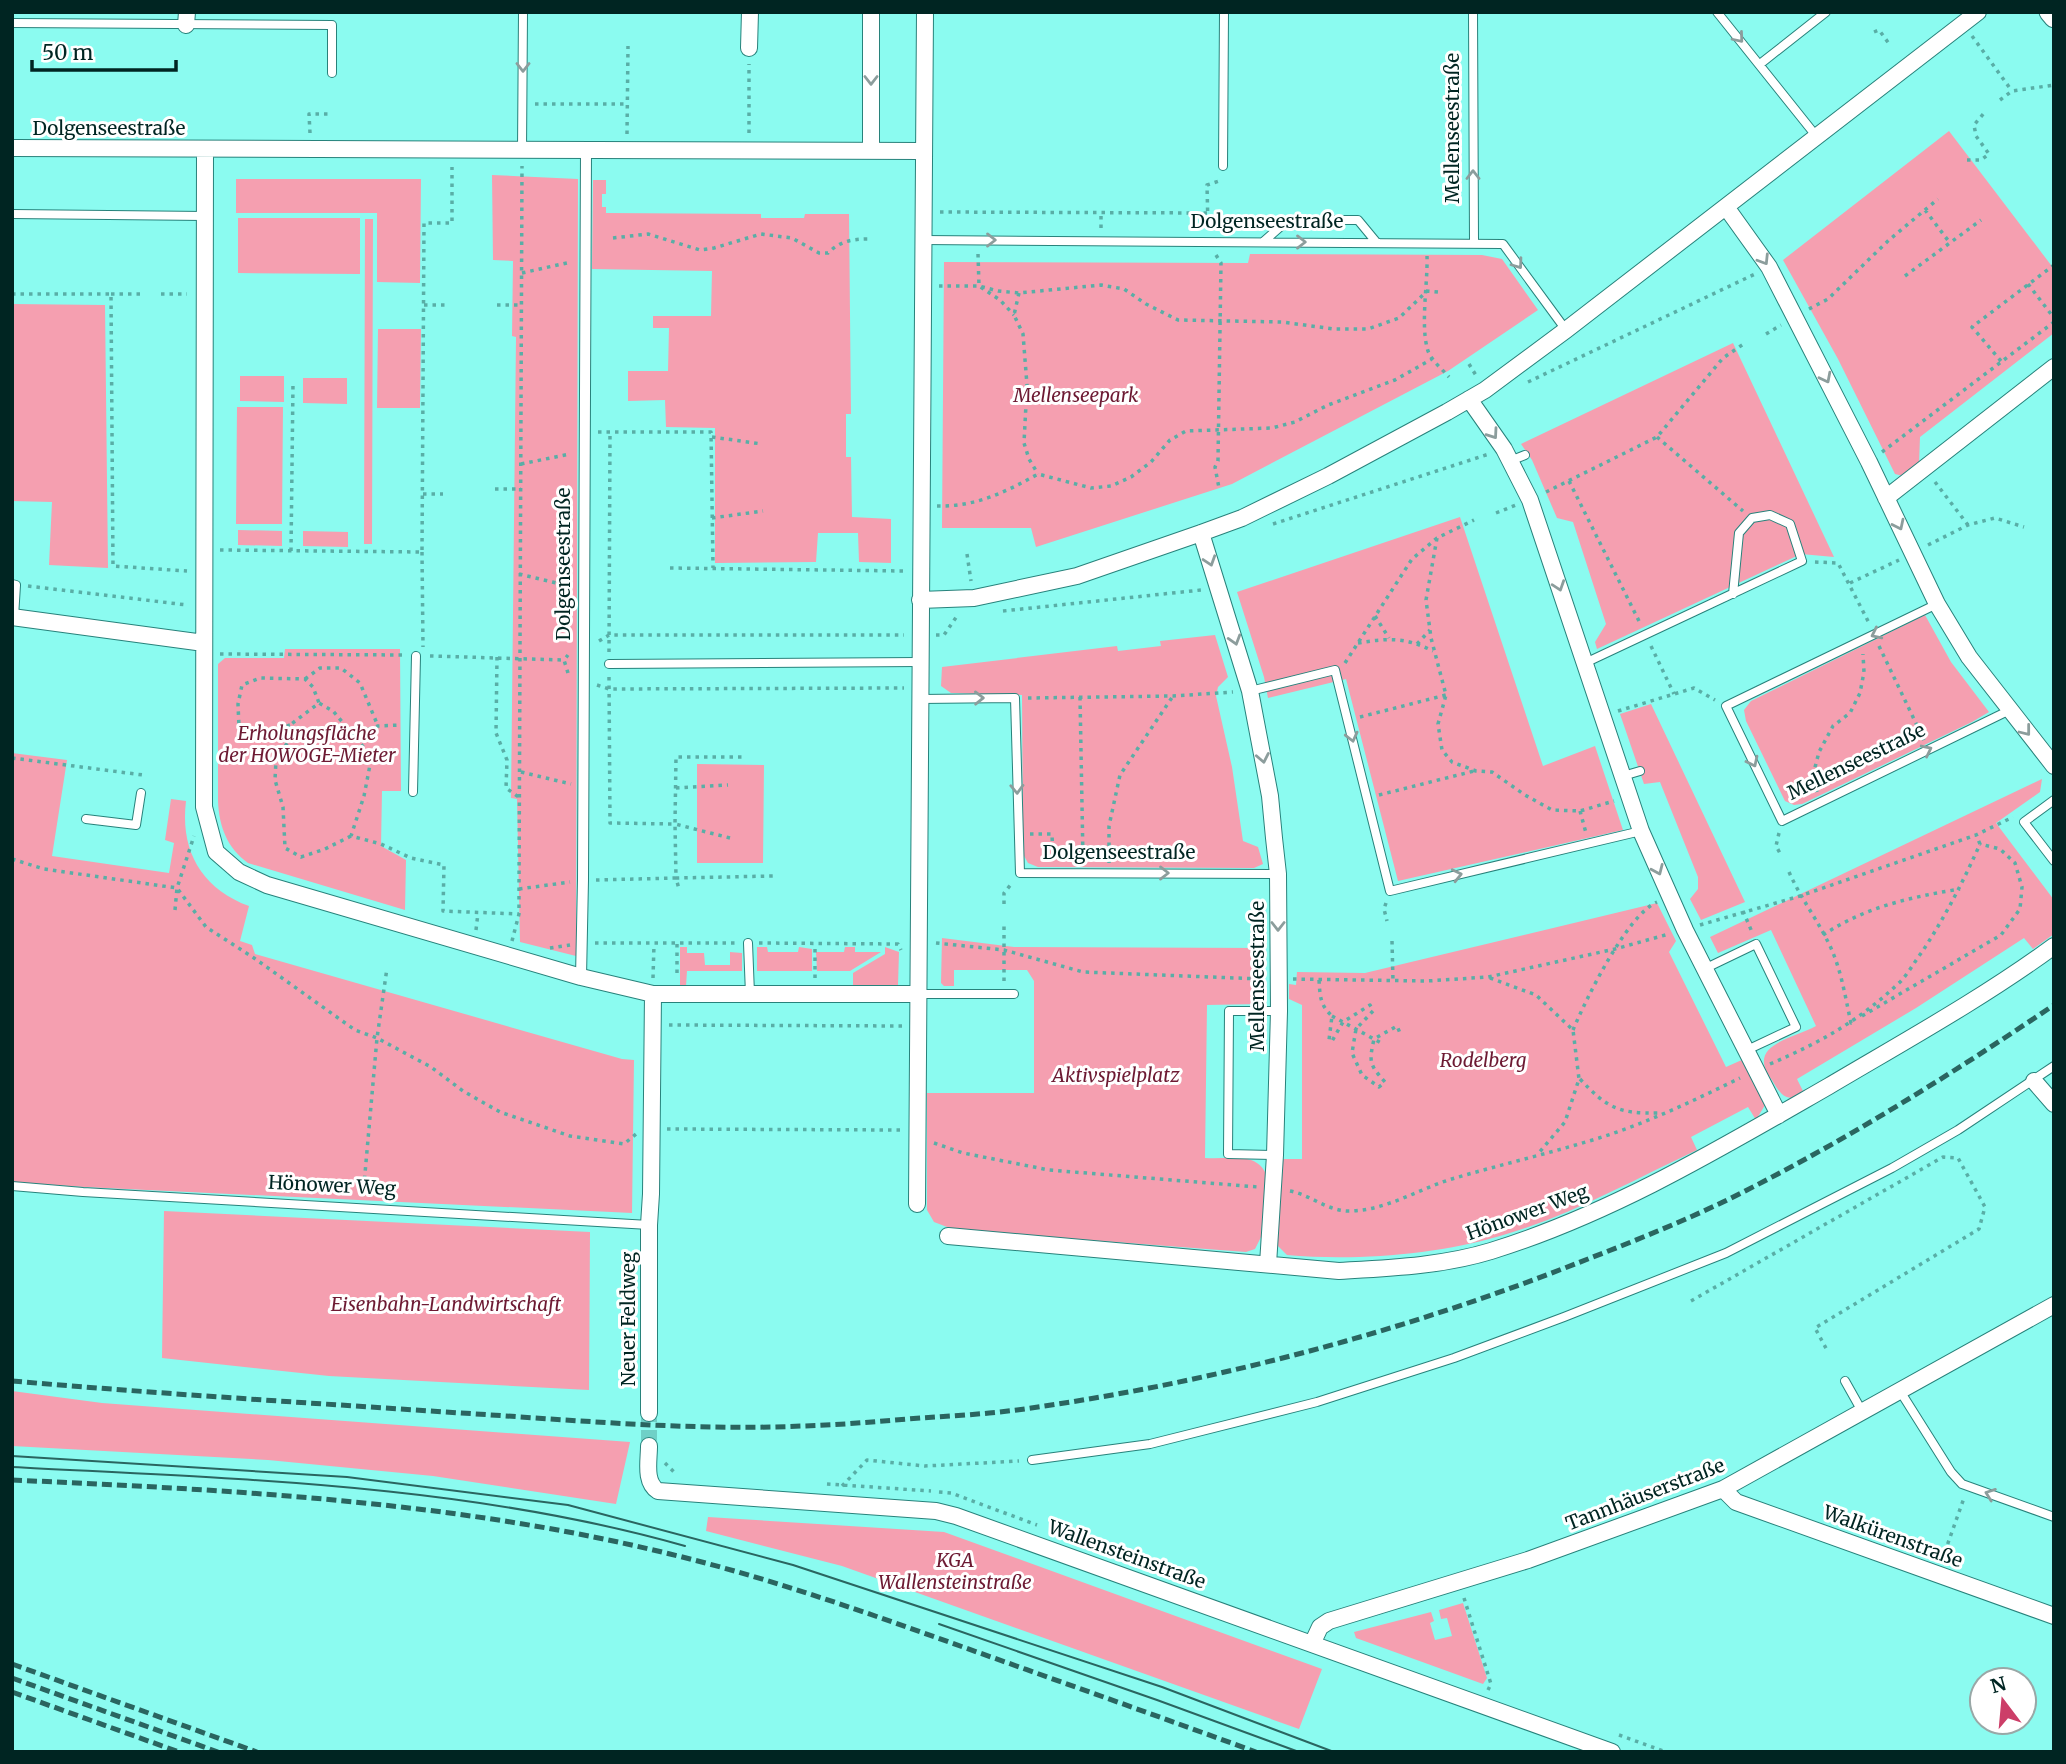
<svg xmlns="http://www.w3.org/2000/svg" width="2066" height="1764" font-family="Merriweather,serif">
	<rect width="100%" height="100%" fill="#8bfbf0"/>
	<!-- green -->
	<path fill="#f59fb0" d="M1949 131 2054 269V333L1920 437 1919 464 1903 476 1895 474 1838 359 1783 260Z
		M492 175 578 179 576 956 520 942 517 799 511 798 516 337 512 336 513 261 493 260Z
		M236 179H421L420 283 377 282V213H236Z
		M593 180H606V194H602V207H606V213L761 214V218H804L805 214H849L851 414H846V457H851L852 517 891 519V563L859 562 858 533H818L816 562 715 563V428L666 427 665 400 628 401V371H668L669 328H653V316H711L712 271 592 269Z
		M238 218H360V274L238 273Z
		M365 219H373L372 544H364Z
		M1250 254 1482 255 1502 259 1538 310 1448 371 1232 484 1036 547 1031 528H942L944 262 1248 263Z
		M12 304 105 305 108 568 49 565 52 502 12 501Z
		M378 329H421L420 408H377Z
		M1733 343 1834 557 1801 554 1597 649 1595 642 1606 624 1573 522 1557 518 1532 460 1521 444Z
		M240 376H284V402L240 401Z
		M303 378H347V404L303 403Z
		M237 407H283L282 524H236Z
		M1460 517 1543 766 1595 746 1623 830 1398 881 1346 679 1268 698 1264 677 1237 592Z
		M238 530 282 531V546L238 545Z
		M303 531 348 532V547L303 546Z
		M1925 615 1951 662 1989 712 1972 722 1802 804 1794 805 1785 801 1746 721 1744 710 1751 701Z
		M1215 635 1228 677 1218 687 1216 696 1232 767 1243 841 1258 847 1263 864 1254 868 1038 867 1028 863 1023 854 1022 695 951 693 941 686 942 667 1117 646 1118 651 1161 646 1160 641Z
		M285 649H400L401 791H382L381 846 406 860 405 910 248 863C227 848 219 826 218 801V664L225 658H284Z
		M1651 704 1745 902 1701 920 1690 899 1698 889V877L1660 782 1644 784 1620 714Z
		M12 753 67 760 52 856 169 873 174 843 165 840 171 799 186 801C180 850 201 888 249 906L240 941 252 945 255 954 622 1059 634 1060 632 1213 84 1187 12 1182Z
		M697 764 764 765 763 863H697Z
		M2042 779 2040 792 1996 823 2054 900V934L2033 949 2024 938 1916 1008 1797 1079 1803 1091 1791 1098C1781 1097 1777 1088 1772 1080 1745 1045 1792 1039 1816 1026L1771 930 1718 953 1710 937Z
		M1657 903 1676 941 1669 952 1726 1067 1744 1059 1765 1105 1756 1120 1748 1107 1691 1137 1697 1150C1633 1180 1568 1217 1500 1236 1436 1255 1354 1261 1287 1255L1276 1244 1279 1159H1302V1005L1289 999V984L1296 985 1297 972 1365 973Z
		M942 938 1014 947 1264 948 1263 1004 1207 1005 1205 1158C1227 1160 1256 1151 1266 1174L1261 1237 1255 1249 1246 1252 955 1230 934 1222 927 1210V1093H1034V981L1027 970H954V986H944L941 983Z
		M680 947H687V953H704L705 965H730V952L742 953V971H687L686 986H680Z
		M757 947H767L768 952H798L799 947 812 949V971H757Z
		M845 947H855V952H881L850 971H817L816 952H844Z
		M885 947 899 952 898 985 853 987V973L885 954Z
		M164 1211 590 1232 589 1390 329 1376 162 1358Z
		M12 1391 102 1403 630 1442 616 1504 433 1476 268 1460 12 1446Z
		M708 1517 944 1532 1322 1669 1299 1729 842 1566 706 1531Z
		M1463 1603 1487 1678 1483 1684 1356 1638 1354 1632 1431 1612 1434 1621 1430 1623 1435 1640 1452 1636 1447 1618 1441 1619 1439 1610Z"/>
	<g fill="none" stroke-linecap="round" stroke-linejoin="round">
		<!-- minor-tunnel -->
		<path stroke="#6fd0c7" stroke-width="16" stroke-dasharray="16 8" stroke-linecap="butt" d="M649 1446V1413"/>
		<defs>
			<path id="service" d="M1473 12 1474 243
				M1717 12 1817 137
				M12 23 332 25V73
				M1760 64 1826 12
				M522 150 523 12
				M1223 166 1224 12
				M12 214 205 216
				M923 240 1503 244 1566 330
				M1263 242 1288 220H1358L1377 243
				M1510 461 1525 455
				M12 584 16 585 14 617
				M1937 604 1726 706 1782 821 2010 710
				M1585 663C1657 629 1730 595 1802 561L1790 524 1770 515 1752 518 1739 533 1733 594
				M609 664 920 662
				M1250 691 1335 670 1390 891 1641 831
				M920 699 1015 698 1020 873 1278 874
				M1623 776 1640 771
				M413 792 416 656
				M2054 800 2024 822 2054 861
				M86 819 136 825 141 793
				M748 943 750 994
				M1704 969 1756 944 1796 1027 1747 1050
				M918 994H1014
				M1275 1155 1228 1154 1229 1011H1279
				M12 1186 83 1192 649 1225
				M1845 1381 1863 1413
				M1900 1391 1951 1472 1962 1484 2054 1517
				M1032 1460 1150 1444 1317 1402 1454 1358 1564 1317 1726 1253 1892 1168 1958 1130 2054 1066"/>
			<path id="pedestrian" d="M581 977 583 880 586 151"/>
			<path id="minor" d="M871 12V151
				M186 25 187 12
				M749 48 750 12
				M12 148 923 151
				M205 149 204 807 216 852 239 872 267 885 581 977 653 994H918
				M1726 207 1769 267 1869 462 1937 604 1969 657 2054 766
				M1469 399 1504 449 1530 500 1641 831 1685 930 1779 1115
				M1886 498 2054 367
				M1201 533 1250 691 1270 796 1274 838 1278 874 1279 1011 1275 1155 1268 1264
				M920 600 974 598 1077 576 1201 533 1242 518 1328 476 1447 412 1485 390 1566 330 1978 12
				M12 617 204 643
				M2034 1081 2054 1104
				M917 1204 925 12
				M948 1236 1339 1271C1390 1268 1442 1266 1491 1251 1611 1214 1721 1148 1829 1086 1905 1041 1983 998 2054 946
				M649 1413V1225L651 1194 653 994
				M649 1446C649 1461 644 1482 658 1491L936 1511 956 1516 1612 1752
				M1723 1489 1736 1502 2054 1616
				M1313 1642 1320 1627 1329 1621 1528 1560 1723 1489 2054 1305"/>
			<path id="tertiary" d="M2049 12 2054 18"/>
		</defs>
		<!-- service casing -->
		<use href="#service" stroke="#28827b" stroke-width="10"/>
		<!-- pedestrian casing -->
		<use href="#pedestrian" stroke="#28827b" stroke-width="12"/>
		<!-- minor casing -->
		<use href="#minor" stroke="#28827b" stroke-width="18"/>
		<!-- tertiary casing -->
		<use href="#tertiary" stroke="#28827b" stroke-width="21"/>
		<!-- path -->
		<path stroke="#59aea6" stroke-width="3.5" stroke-dasharray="3.5 5" stroke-linecap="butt" d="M1874 32 1879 30 1890 45
			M1972 36 2012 91
			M2000 100 2012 91 2054 85
			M535 104H627
			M310 133 309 114H331
			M749 133V64
			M627 134 628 46
			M1967 160H1981L1989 154 1976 136 1974 125 1985 112
			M1925 210 1950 243
			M940 212 1207 213
			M1101 228V213
			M1208 228 1207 185 1219 181 1220 178
			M613 238 648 234 700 250 714 248 761 234 792 238 819 253H828C840 241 852 239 869 239
			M978 254 979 286 1000 300 1014 315
			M1216 255 1221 263 1218 461 1215 467 1219 488
			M1427 256C1428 282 1420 326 1428 351 1432 361 1442 369 1449 377
			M522 273 571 262
			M1905 276 1981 220
			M2028 284 2054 318
			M939 286H979L998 291 1019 293 1101 285 1124 289 1146 304 1178 320 1282 322 1334 329H1368L1399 318 1424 294
			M1426 291 1438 292
			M1019 293 1014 315 1023 334 1027 385 1024 443 1029 459 1038 474
			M12 294H111L113 566 187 571
			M111 294H142
			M161 294H187
			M424 305H445
			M497 305H520
			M1809 309 1828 299 1889 240 1938 199
			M1766 334 1781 325
			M2001 361 1972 327 2054 265
			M1469 364 1477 377
			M1528 382 1755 274
			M598 432H711L713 568
			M712 437 762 444
			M1657 437 1743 511
			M1882 452 2054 322
			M521 464 570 454
			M1569 481 1640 623
			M1935 482 1968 525
			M495 489H521
			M1546 492 1657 437 1723 358 1745 343
			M423 494H443
			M937 506C975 507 1006 492 1038 474L1091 488 1111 486 1131 477 1151 462 1170 440 1186 431 1272 428 1295 422 1328 405 1395 380 1432 359
			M1496 513 1516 505
			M712 518 763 511
			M1273 524 1489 454
			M1437 538 1426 600 1431 638 1446 695 1438 724 1442 750 1452 762 1476 771 1492 772 1525 795 1552 810 1580 811 1614 801
			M1928 545 1968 525 1995 518 2024 527
			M220 550 422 552 424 223H452V167
			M291 551 293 383
			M422 552 423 647
			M967 554 971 581
			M1815 562 1838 563 1869 623
			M670 568 904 571
			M519 574 569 586
			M1850 583 1899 560
			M28 586 187 605
			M1003 611 1201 590
			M1375 616 1389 638
			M936 635H944L957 616
			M599 641 609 635H904
			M1358 643C1388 638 1405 637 1433 651
			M1417 644 1430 630
			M1651 646 1674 694
			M1879 646 1924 740
			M609 652 610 432
			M220 654 405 655
			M430 656 564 660
			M497 657 496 733 507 760 506 788 520 798
			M1345 663 1412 559 1437 538 1474 520
			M568 673 564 660 568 655
			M609 677 610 823 675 824 676 757H742
			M305 679 320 668H341L360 683 378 726
			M597 685 609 689 904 688
			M1080 697 1083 859
			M1028 698 1173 696 1233 692
			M1618 711 1694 688 1715 700
			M1360 717 1446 695
			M290 725 255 737 239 727 238 704 242 685 260 678 305 679 313 687 319 703
			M352 735 378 726 401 725
			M12 758 143 775
			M521 772 571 784
			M676 788 728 785
			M1817 792 1813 775 1819 752 1833 726 1850 713 1860 693 1864 672 1863 654
			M1379 795 1474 771
			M1580 811 1586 833
			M1779 833 1776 846 1781 855
			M1030 834H1052L1053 860
			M351 836 325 849 301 857 285 848 283 807 275 780 276 760 290 739V725L319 703 333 711 365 749 370 765 364 796 351 836 381 844 411 858 444 865 443 911 519 914
			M730 838 675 824 676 878 774 876
			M12 859 44 869 177 888 206 927 254 958 355 1030 377 1038 431 1067 463 1091 500 1112 570 1136 624 1144 636 1134
			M1109 863V826L1120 775 1173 696
			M1789 872C1800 897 1817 919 1829 944 1841 968 1845 996 1851 1023L1853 1022
			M596 880 676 878 679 889
			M519 889 570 882
			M1386 903 1384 909 1387 921
			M1004 904V893L1012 883
			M175 910 177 888 194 836
			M1743 911 1752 932
			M1700 925 1800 896 1976 835 2013 817
			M476 930 478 913
			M1823 935C1865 907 1911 897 1960 889
			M512 941 519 914V889L522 166
			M1392 941 1393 981
			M595 943H737
			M759 943 898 944 901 950
			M936 943 1004 950 1083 972 1261 979
			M677 944V978
			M550 948 570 945
			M653 978 654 944
			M815 978V944
			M1490 978 1536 995 1573 1030 1579 1079 1565 1122 1537 1155
			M1293 979 1427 981 1488 977 1615 949 1669 934
			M1319 980C1320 996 1320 1005 1332 1016L1329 1040 1332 1041 1343 1022 1370 1005 1373 1011 1356 1029 1352 1053 1362 1075 1379 1087 1385 1082C1369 1064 1369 1062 1374 1039L1397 1026 1400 1033
			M1004 981V923
			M1332 1016 1383 1044
			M1862 1016 2001 935 2020 909 2022 887 2015 863 2000 849 1980 844
			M669 1025 903 1026
			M1573 1030C1586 999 1627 915 1657 902
			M1770 1064C1821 1042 1859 1021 1900 982 1908 974 1915 961 1922 952 1945 917 1963 882 1980 844L1976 835
			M1580 1079C1607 1108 1619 1114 1659 1113
			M667 1129 900 1130
			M934 1143 963 1153 1049 1170 1258 1187
			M1290 1191C1311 1195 1327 1211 1349 1211 1386 1211 1420 1188 1455 1178 1503 1164 1551 1153 1599 1138 1647 1123 1695 1100 1740 1078
			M363 1196 377 1038 387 968
			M1691 1301 1943 1157 1958 1158 1985 1207 1979 1229 1815 1328 1827 1350
			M665 1463 677 1475
			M827 1484 931 1491
			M842 1486 867 1460 925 1466 1019 1461
			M939 1492 951 1493 1037 1525
			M1942 1560 1964 1498
			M1464 1598 1491 1684 1488 1690
			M1619 1735 1666 1752"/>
		<!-- service -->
		<use href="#service" stroke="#fff" stroke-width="8"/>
		<!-- pedestrian -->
		<use href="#pedestrian" stroke="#fff" stroke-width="10"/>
		<!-- minor -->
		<use href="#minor" stroke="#fff" stroke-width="16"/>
		<!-- tertiary -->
		<use href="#tertiary" stroke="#fff" stroke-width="19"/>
		<!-- tram -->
		<path stroke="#2a6560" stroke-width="2" d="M12 1456 347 1477 568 1505 793 1565 1162 1687 1334 1752
			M12 1467C237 1479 467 1484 685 1546
			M939 1624 1157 1700 1299 1752"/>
		<!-- rail -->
		<path stroke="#2a6560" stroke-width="5" stroke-dasharray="10 5" stroke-linecap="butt" d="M12 1381C162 1394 311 1403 461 1413 574 1420 689 1431 803 1426 842 1425 881 1421 921 1418 952 1416 985 1414 1017 1410 1207 1384 1396 1334 1575 1264 1624 1245 1675 1225 1723 1202 1839 1145 1947 1077 2054 1005
			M12 1480C233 1490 455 1501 670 1554 774 1579 876 1616 977 1652 1070 1685 1163 1718 1256 1752
			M12 1664 257 1752
			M12 1678 218 1752
			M12 1692 179 1752"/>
	</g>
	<!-- one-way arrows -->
	<defs><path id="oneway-chevron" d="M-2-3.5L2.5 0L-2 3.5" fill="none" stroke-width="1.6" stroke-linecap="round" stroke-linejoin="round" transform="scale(1.75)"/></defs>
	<g stroke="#8c9d9c">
		<use href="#oneway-chevron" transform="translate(1739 38) rotate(50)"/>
		<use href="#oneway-chevron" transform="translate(523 67) rotate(90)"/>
		<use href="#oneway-chevron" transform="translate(871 80) rotate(90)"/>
		<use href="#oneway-chevron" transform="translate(1473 175) rotate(-90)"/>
		<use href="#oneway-chevron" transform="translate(991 240)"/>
		<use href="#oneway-chevron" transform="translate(1301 242)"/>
		<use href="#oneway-chevron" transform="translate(1764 260) rotate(58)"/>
		<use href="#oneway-chevron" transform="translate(1518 264) rotate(54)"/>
		<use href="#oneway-chevron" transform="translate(1826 378) rotate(63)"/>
		<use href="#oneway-chevron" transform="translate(1493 434) rotate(55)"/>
		<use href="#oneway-chevron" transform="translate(1899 525) rotate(64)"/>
		<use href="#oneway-chevron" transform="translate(1210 561) rotate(72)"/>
		<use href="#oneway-chevron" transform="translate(1559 586) rotate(71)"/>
		<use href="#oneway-chevron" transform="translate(1876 634) rotate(154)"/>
		<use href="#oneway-chevron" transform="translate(1235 640) rotate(73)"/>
		<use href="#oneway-chevron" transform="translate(979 698) rotate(-1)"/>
		<use href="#oneway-chevron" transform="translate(2026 731) rotate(52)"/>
		<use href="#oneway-chevron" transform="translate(1352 737) rotate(76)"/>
		<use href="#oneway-chevron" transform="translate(1927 750) rotate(-26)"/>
		<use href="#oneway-chevron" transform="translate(1263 758) rotate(79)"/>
		<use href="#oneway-chevron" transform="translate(1753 762) rotate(64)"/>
		<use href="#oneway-chevron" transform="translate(1017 789) rotate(88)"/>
		<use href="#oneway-chevron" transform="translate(1658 870) rotate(66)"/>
		<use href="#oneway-chevron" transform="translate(1164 873)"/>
		<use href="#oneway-chevron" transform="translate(1457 875) rotate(-13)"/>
		<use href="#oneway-chevron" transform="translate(1278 926) rotate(90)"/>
		<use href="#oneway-chevron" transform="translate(1990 1494) rotate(-160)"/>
	</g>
	<g text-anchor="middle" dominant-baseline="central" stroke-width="6" stroke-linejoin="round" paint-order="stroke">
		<!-- street labels -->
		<g font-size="19" fill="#002522" stroke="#fff">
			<text x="109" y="128">Dolgenseestraße</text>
			<text transform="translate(1452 128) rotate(-90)">Mellenseestraße</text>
			<text x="1267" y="221">Dolgenseestraße</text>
			<text transform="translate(563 564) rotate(-90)">Dolgenseestraße</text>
			<text transform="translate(1856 761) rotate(-26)">Mellenseestraße</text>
			<text x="1119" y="852">Dolgenseestraße</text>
			<text transform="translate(1257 976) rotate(-90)">Mellenseestraße</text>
			<text transform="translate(332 1185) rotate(3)">Hönower Weg</text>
			<text transform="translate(1527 1212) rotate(-20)">Hönower Weg</text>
			<text transform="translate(628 1319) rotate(-90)">Neuer Feldweg</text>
			<text transform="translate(1645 1494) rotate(-21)">Tannhäuserstraße</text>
			<text transform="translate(1893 1536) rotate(20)">Walkürenstraße</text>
			<text transform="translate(1127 1554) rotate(20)">Wallensteinstraße</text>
		</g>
		<!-- park labels -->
		<g font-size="19" font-style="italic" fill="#6d1a33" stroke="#fff">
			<text x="1076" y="395">Mellenseepark</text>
			<text x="307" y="733">Erholungsfläche<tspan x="307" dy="22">der HOWOGE-Mieter</tspan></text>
			<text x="1483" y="1060">Rodelberg</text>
			<text x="1116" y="1075">Aktivspielplatz</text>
			<text x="446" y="1304">Eisenbahn-Landwirtschaft</text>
			<text x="955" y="1560">KGA<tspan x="955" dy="22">Wallensteinstraße</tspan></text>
		</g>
	</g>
	<!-- border -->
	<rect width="2066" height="1764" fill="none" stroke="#002522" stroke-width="28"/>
	<!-- north arrow -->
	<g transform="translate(2003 1701) rotate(344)"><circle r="33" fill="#ffffff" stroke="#99a8a7" stroke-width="2"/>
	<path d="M0-5L12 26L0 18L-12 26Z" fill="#cc3e68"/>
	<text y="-10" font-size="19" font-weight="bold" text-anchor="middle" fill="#002522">N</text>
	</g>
	<!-- scale -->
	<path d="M32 60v10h144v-10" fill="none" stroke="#002522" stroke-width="3.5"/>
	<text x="42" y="60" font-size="21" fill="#002522" stroke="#ffffff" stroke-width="5" paint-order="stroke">50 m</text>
</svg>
